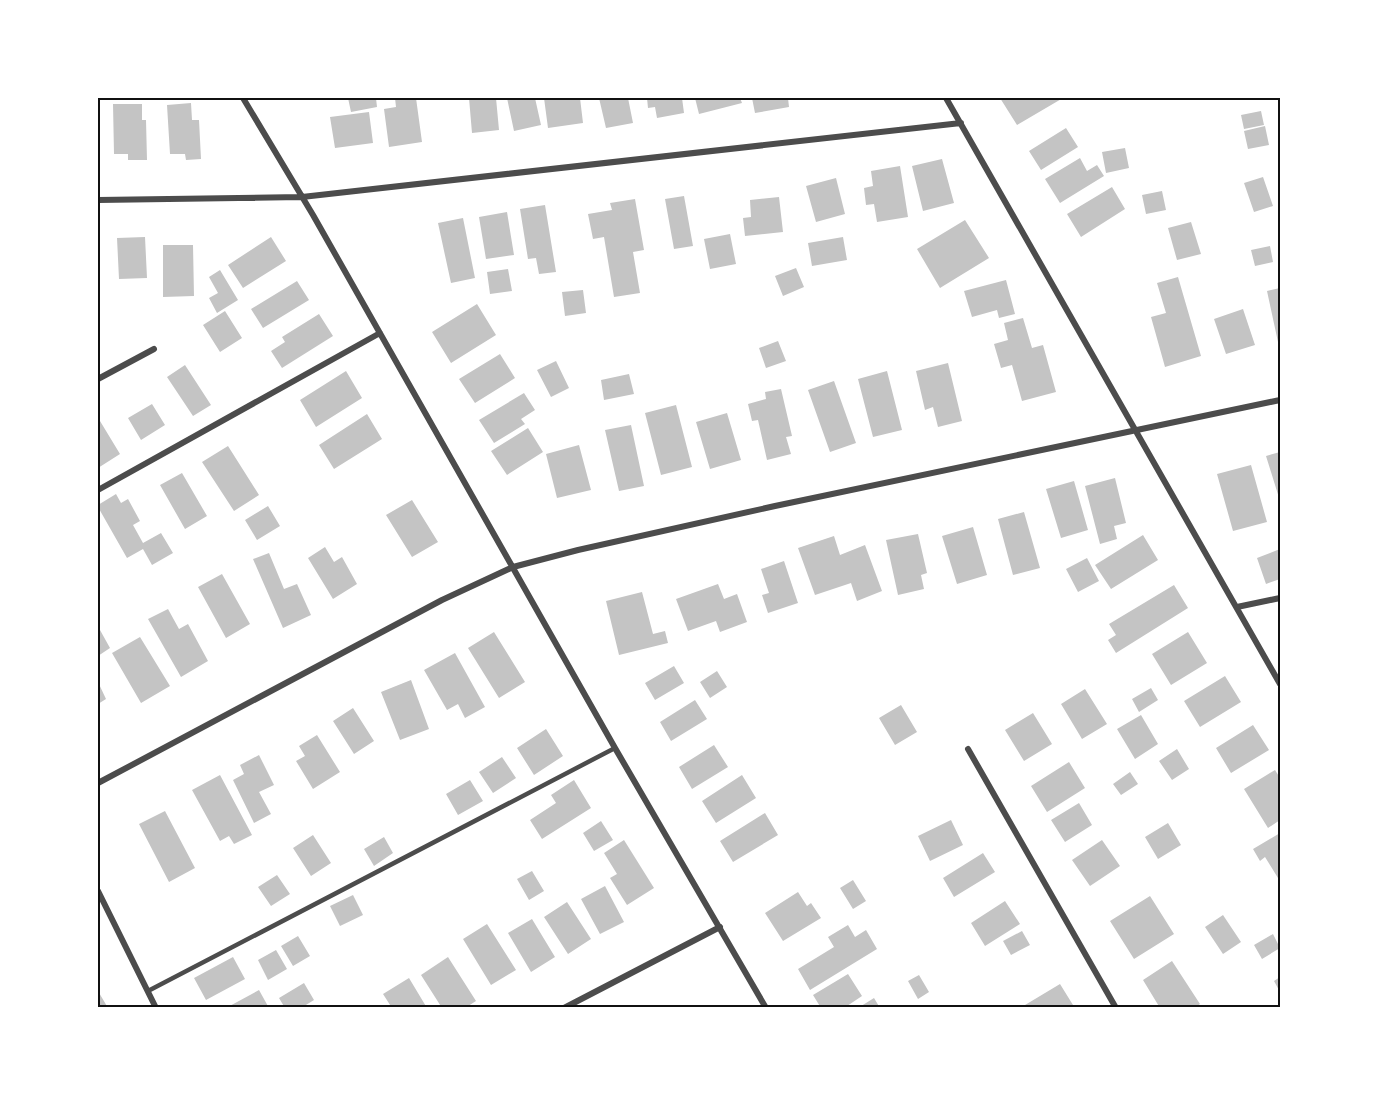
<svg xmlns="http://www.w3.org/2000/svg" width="1378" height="1105" font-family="Cabin,sans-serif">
	<rect width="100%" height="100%" fill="#fff"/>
	<!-- building -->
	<path fill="#c4c4c4" d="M348 98H376L377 107 351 112Z
		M395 98H416L422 142 389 147 384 109 396 107Z
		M469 98H496L499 130 472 133Z
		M507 98H535L541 125 514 131Z
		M544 98H580L583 123 548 128Z
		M599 98H628L633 123 606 128Z
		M647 98H682L684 113 657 118 655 107 648 108Z
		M695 98H740L742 103 699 114Z
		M752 98H788L789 107 755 113Z
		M1000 98H1063L1017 125Z
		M191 103 192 120H199L201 159 186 160 185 154H170L167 105Z
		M113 104H142V120H146L147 160H128V154H114Z
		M1261 111 1264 125 1244 129 1241 115Z
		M369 112 373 143 335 148 330 117Z
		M1265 126 1269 145 1248 149 1244 131Z
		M1066 128 1078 147 1041 170 1029 151Z
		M1125 148 1129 168 1106 173 1102 152Z
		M1080 158 1087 171 1097 165 1104 176 1060 203 1045 179Z
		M942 159 954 203 923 211 912 166Z
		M900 166 908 217 877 222 874 204 866 205 864 188 873 186 871 171Z
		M1263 177 1273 206 1254 212 1244 183Z
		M836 178 845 214 816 222 806 186Z
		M1112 187 1125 209 1081 237 1067 214Z
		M1162 191 1166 210 1146 214 1142 195Z
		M684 196 693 246 674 249 665 199Z
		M779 197 783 232 745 236 743 218 751 217 750 200Z
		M635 199 644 250 633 252 640 293 614 297 604 237 593 239 588 214 612 210 610 203Z
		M545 205 556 272 539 274 536 258 528 259 520 209Z
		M507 212 514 255 486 259 479 217Z
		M463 218 475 278 451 283 438 223Z
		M965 220 989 258 940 288 917 249Z
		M1191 222 1201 254 1177 260 1168 228Z
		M730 234 736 264 710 269 704 239Z
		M145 237 147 278 119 279 117 238Z
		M271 237 286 261 243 288 228 265Z
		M843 237 847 260 812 266 808 243Z
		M163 245H193L194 296 163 297Z
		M1270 246 1273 262 1255 266 1251 250Z
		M796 268 804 287 783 296 775 276Z
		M508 269 512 291 490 294 487 272Z
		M220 270 238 300 217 313 209 298 218 293 209 277Z
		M1178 277 1201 356 1165 367 1151 317 1166 313 1157 283Z
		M1006 280 1015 314 999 318 997 310 972 317 964 291Z
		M297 281 309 300 263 328 251 309Z
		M1280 288V341L1278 342 1267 291Z
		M583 290 586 313 565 316 562 292Z
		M477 304 496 335 451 363 432 332Z
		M1243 309 1255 345 1226 354 1214 319Z
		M225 311 242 338 220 352 203 325Z
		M319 314 333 336 282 368 271 351 285 342 282 337Z
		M1023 318 1032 348 1043 345 1056 392 1022 401 1012 365 1001 368 994 344 1008 340 1004 323Z
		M778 341 786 361 766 368 759 348Z
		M500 354 515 378 475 403 459 379Z
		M556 361 569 388 551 397 537 370Z
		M948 363 962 421 938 427 933 407 925 410 916 371Z
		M185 365 211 405 193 416 167 377Z
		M346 371 362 398 316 427 300 400Z
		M887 371 902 430 873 437 858 379Z
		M629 374 634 394 604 400 601 380Z
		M834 381 856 443 830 452 808 390Z
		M781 389 792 436 786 437 791 454 767 460 758 420 752 421 748 404 766 399 765 392Z
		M524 393 535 410 521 419 525 424 494 443 479 420Z
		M152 404 165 425 141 440 128 418Z
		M676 405 692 467 661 475 645 413Z
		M727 413 741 460 710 469 696 422Z
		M367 414 382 439 334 469 319 445Z
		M100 421 120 454 98 468V422Z
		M631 425 644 486 619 491 605 430Z
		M528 428 543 452 507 475 491 451Z
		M579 445 591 490 557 498 546 454Z
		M228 446 259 495 234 511 202 462Z
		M1280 452V501L1266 456Z
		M1251 465 1267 522 1233 531 1217 474Z
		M182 473 207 516 185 529 160 485Z
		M1115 478 1126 523 1114 526 1117 539 1100 544 1085 486Z
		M1074 481 1088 530 1061 538 1046 489Z
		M116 494 121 503 128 499 140 521 133 525 143 543 161 533 173 553 152 565 143 549 127 558 98 507V505Z
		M412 500 438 542 412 557 386 515Z
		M268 506 280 526 257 540 245 520Z
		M1024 512 1040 568 1013 575 998 519Z
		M973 527 987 575 957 584 942 536Z
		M918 534 927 573 921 575 924 589 898 595 886 540Z
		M1143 535 1158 560 1111 589 1095 565Z
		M834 536 840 555 865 545 882 591 857 601 851 583 815 595 798 548Z
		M325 547 334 562 342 557 357 584 333 599 308 558Z
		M1280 549V579L1266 584 1257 558Z
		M269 553 284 589 297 584 311 615 283 628 253 559Z
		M1087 558 1099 581 1078 592 1066 569Z
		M784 561 798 603 768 613 762 595 769 593 761 569Z
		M222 574 250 624 226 638 198 587Z
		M718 584 724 599 737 594 747 622 720 632 716 621 688 631 676 599Z
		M1174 585 1188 608 1116 653 1108 640 1116 635 1109 624Z
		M642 592 653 634 665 631 668 643 619 655 606 601Z
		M168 609 179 629 188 624 208 661 181 677 148 619Z
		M100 630 110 648 98 656V632Z
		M494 632 525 682 499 698 468 648Z
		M1188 632 1207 663 1171 685 1152 654Z
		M140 637 170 686 141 703 112 653Z
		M455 653 485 707 465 718 458 704 447 710 424 670Z
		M674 666 684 683 655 700 645 683Z
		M717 671 727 687 710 698 700 682Z
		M1225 676 1241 702 1200 727 1184 701Z
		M411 680 429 729 400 740 381 692Z
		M98 682 106 699 98 704Z
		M1151 688 1158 700 1139 712 1132 699Z
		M1085 689 1107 724 1082 739 1061 704Z
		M695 700 707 719 671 741 660 722Z
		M901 705 917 732 895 745 879 718Z
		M353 708 374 741 354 754 333 721Z
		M1033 713 1052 744 1024 761 1005 730Z
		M1141 715 1158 744 1135 759 1117 729Z
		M1253 725 1269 750 1231 773 1216 748Z
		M546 729 563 756 534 775 517 748Z
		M317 735 340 772 313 789 296 761 305 756 299 746Z
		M714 745 728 767 692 789 679 767Z
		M1177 749 1189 769 1172 780 1159 761Z
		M259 755 274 785 259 792 271 814 254 823 233 780 244 774 240 765Z
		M502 757 516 778 493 793 479 772Z
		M1069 762 1085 788 1047 812 1031 786Z
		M1275 770 1280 778V812L1278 814 1280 820 1268 828 1244 789Z
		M1130 772 1138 784 1121 795 1113 784Z
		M220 775 252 835 234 844 229 836 220 841 192 790Z
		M742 775 756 798 716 823 702 801Z
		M470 780 483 801 458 815 446 794Z
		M574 780 591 808 542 839 530 820 556 803 551 795Z
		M1079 803 1092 825 1065 842 1051 820Z
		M165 811 195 868 169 882 139 824Z
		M765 813 778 835 733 862 720 841Z
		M951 820 963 845 930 861 918 836Z
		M601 821 613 840 594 851 583 833Z
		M1168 823 1181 845 1158 859 1145 837Z
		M1280 833V876L1278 878 1265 857 1260 861 1253 849Z
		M313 835 331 863 311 876 293 848Z
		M384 837 393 853 374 866 364 849Z
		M624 840 654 888 627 905 610 878 617 874 604 853Z
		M1102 840 1120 866 1090 886 1072 860Z
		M983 853 995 872 954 897 943 878Z
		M532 871 544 891 529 900 517 879Z
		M277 875 290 894 271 906 258 887Z
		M853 880 866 901 853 909 840 888Z
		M605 886 624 922 600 934 581 899Z
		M798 892 807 906 811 903 821 918 783 941 765 913Z
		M353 895 363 915 340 926 330 906Z
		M1150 896 1174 934 1134 959 1110 921Z
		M1005 901 1020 924 985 946 971 923Z
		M567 902 591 939 568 954 544 917Z
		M1223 915 1241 942 1223 954 1205 927Z
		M532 919 555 957 531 972 508 933Z
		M487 924 516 970 491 985 463 939Z
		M848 925 855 937 866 930 877 949 810 990 798 969 834 947 828 937Z
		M1022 931 1030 945 1011 955 1003 941Z
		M1273 934 1280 948 1262 959 1254 945Z
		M298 936 310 956 293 966 281 946Z
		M276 950 287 969 268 980 258 960Z
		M233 957 245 979 206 1000 194 978Z
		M448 957 476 1001 465 1008H442L421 975Z
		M1172 961 1200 1004 1195 1008H1160L1143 980Z
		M848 974 862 996 844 1008H821L813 995Z
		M919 975 929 992 918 999 908 981Z
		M1280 977V992L1274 981Z
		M409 978 427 1008H392L383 994Z
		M304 983 314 1000 301 1008H285L279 998Z
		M1060 984 1073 1005 1068 1008H1027L1025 1005Z
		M259 990 269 1008H226Z
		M98 991 108 1008H98Z
		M874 998 880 1008H858Z"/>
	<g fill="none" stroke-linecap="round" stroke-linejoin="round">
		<!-- service -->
		<path stroke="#4c4c4c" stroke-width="4.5" d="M148 991 615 748"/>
		<!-- minor -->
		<path stroke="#4c4c4c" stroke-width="6" d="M243 98 313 215 615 748 766 1008
			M946 98 1280 684
			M98 200 302 197 961 123
			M98 379 154 349
			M98 490 380 333
			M1237 607 1280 598
			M968 749 1116 1008
			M98 783 442 600 513 567 578 550 775 506 1280 400
			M98 891 156 1008
			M564 1008 720 927"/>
	</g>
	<!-- border -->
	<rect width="1378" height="1105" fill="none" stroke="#ffffff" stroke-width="198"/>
	<rect x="99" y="99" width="1180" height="907" fill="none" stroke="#111" stroke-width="2"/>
</svg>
